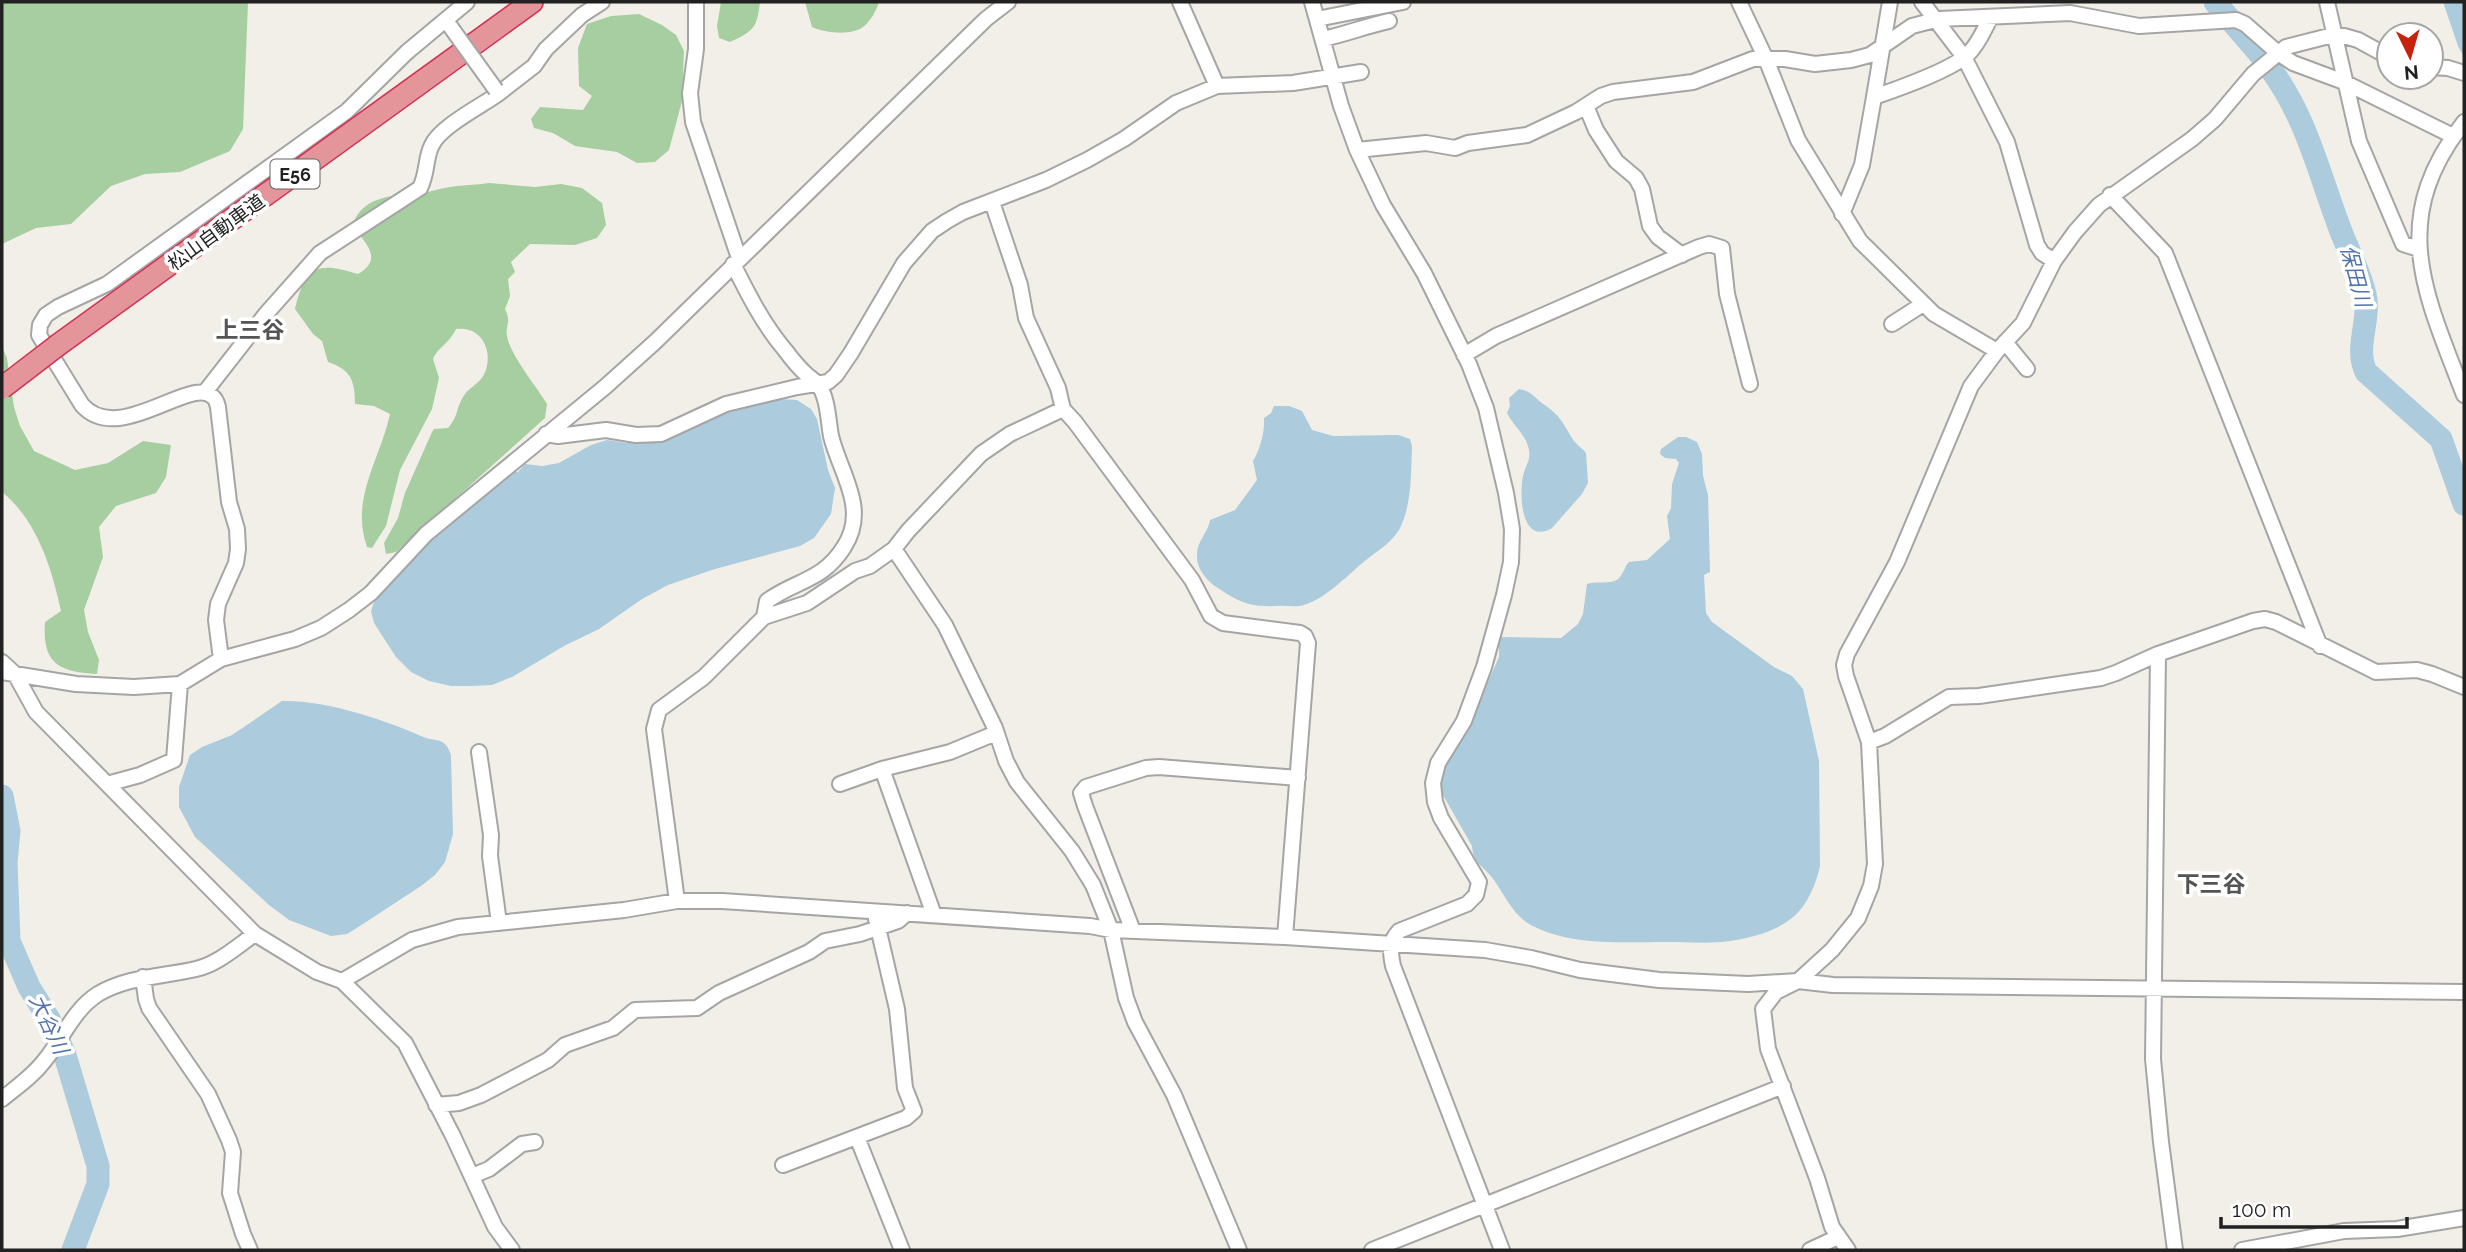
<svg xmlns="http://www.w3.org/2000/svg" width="2466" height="1252" font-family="Raleway,'Noto Sans JP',sans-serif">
	<rect width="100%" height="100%" fill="#f1efe8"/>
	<!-- forest -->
	<path fill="#a7cea0" d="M2 2H248L243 129 230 151 180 172 145 174 111 186 71 224 36 228 2 244Z
		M721 2H760C757 28 754 31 730 42L719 38 717 26Z
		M805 2H879C876 11 871 21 863 27 851 36 825 33 812 27Z
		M639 14 662 25 676 35 684 51 682 101 669 150 655 162 637 163 617 152 575 146 553 133 534 128 531 119 540 107 583 110 592 96 579 86 578 48 587 24 611 16Z
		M489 183 535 187 561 184 582 188 602 203 606 225 597 238 575 245 530 244 511 262 515 272 508 279 510 296 505 309C512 324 505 323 507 336 510 355 537 387 547 404L545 418 396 552 386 554 384 543 398 518 405 493 432 432 434 429 448 428C459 415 455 412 462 399 466 390 475 386 481 379 490 368 490 349 481 338 474 330 466 328 456 329 449 344 438 347 433 359L439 378 432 409 400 470 386 526 372 548 367 547C350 499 380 460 390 414L374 406 355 404C355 380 351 370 328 362L322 341 313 334 295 309C305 266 317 261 358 274 392 254 349 235 355 219 360 209 369 202 380 199 390 195 402 196 413 195 425 193 438 189 450 187 463 185 476 185 489 183Z
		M2 347 7 358 14 407 20 426 34 451 75 470 108 463 143 441 171 445 166 477 156 493 116 506 99 527 103 557 84 610 88 632 99 660 97 674C59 672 42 664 45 622L61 611C52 569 37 520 2 492Z"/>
	<!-- water -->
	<path fill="#accbdc" d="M2443 2H2464V57L2458 46Z
		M1519 389C1531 391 1533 396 1542 403 1563 418 1561 421 1574 441 1577 445 1582 448 1586 453L1588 483 1582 494 1552 528C1521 546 1519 495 1523 476 1525 466 1531 460 1529 450 1526 434 1514 427 1507 413L1510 406 1509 398Z
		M780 399 797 400 811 409 817 419 828 470 835 488 831 514 814 538 800 546 715 569 668 585 642 599 599 629 564 646 512 677 492 685 471 686H451L429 681 411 672 396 657 374 623 371 611 376 596 435 535 510 471 518 472 525 464 542 466 559 463 591 445 607 440 627 443 667 440 711 417 761 401Z
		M1274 406H1289L1302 411 1312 430 1333 436 1398 435 1410 439 1412 446C1411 472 1412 506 1399 530 1389 546 1373 553 1360 565 1344 579 1320 603 1299 606 1292 607 1284 605 1277 606 1251 607 1240 603 1218 588 1207 581 1196 569 1197 554 1197 541 1208 533 1210 520L1235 510 1257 480 1253 461C1260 450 1265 431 1264 418L1271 413Z
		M1678 437H1686L1697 442 1702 454 1703 476 1708 495 1710 572 1704 575 1706 613 1712 622 1774 667 1792 676 1803 689 1819 761 1820 866C1815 888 1805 911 1785 923 1769 933 1749 938 1730 941 1709 944 1687 942 1666 942 1624 942 1574 946 1535 927 1514 918 1506 897 1494 880 1485 867 1473 864 1472 846L1439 788 1440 777 1444 764 1469 724 1499 657V637L1561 638 1578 624 1583 614 1587 584C1596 580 1614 586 1620 577 1624 572 1625 566 1629 562L1647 560 1670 539 1667 516 1671 508 1672 484 1679 463 1676 459 1665 458 1660 454 1661 449Z
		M282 701C327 700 385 720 426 738 431 740 437 739 442 742 447 744 449 750 451 755L453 834 445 862 435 875 421 886 363 924 347 934 331 936 289 920 269 905 195 837 179 807V787L190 755 202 747 232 735Z"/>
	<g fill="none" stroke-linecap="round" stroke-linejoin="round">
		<!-- river -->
		<path stroke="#accbdc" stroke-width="23" d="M2215 2 2264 59
			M2270 68C2308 120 2319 175 2342 234 2350 254 2360 273 2365 294 2371 320 2354 347 2366 372L2441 439 2464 504
			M2 796 9 831 6 862 9 941 29 987 49 1019 65 1055 98 1166V1184L73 1250"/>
		<defs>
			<path id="minor" d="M696 2V49L690 93 693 122 739 258
				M1180 2 1217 86
				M1312 2 1341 106 1357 150 1383 205 1424 273 1469 364 1486 408 1506 493 1512 529 1511 562 1504 595 1484 667 1464 721 1438 763 1433 783 1435 802 1441 818 1479 882 1476 895 1467 904 1399 931C1389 942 1390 951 1393 966L1502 1250
				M1739 2 1766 59 1798 140 1860 241 1934 314 1997 351
				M1922 2 1964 57 2007 142 2037 245 2042 253 2054 261
				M2327 2 2359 141 2403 244 2419 249
				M1317 19 1403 2
				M1323 39C1346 34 1366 26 1389 21
				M2431 67 2448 68 2464 73
				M498 94 534 66 546 49 582 15 602 2
				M1874 97 1890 2
				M1586 106 1596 130 1616 161 1636 178 1642 189 1650 226 1658 237 1682 255
				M2464 122C2387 220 2425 293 2464 395
				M1357 150 1426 143 1455 148 1468 143 1527 135 1576 112 1601 96 1613 92 1693 82 1753 59H1785L1815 64 1851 60 1870 55 1912 26 1939 19 2070 13 2139 26 2236 20 2245 24 2278 53 2293 63 2344 82 2453 136
				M2110 195 2165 253 2320 646
				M992 202 1020 285 1026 318 1058 388 1063 409 1075 422 1192 580 1211 616 1223 623 1300 633 1305 636 1308 643 1285 937
				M1842 214 1862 165 1874 97C1897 89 1952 70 1968 54 1979 44 1984 29 1991 17
				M733 264C748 294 763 324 785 350 791 358 798 367 806 374 809 378 815 380 818 384 828 398 828 419 831 436 840 473 869 509 844 547 823 581 796 580 767 601L764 617
				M1892 324 1923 304
				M2005 342 2027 369
				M1464 355 1496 336 1699 247 1709 244 1722 248 1727 294 1750 384
				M205 392 265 315 320 253 420 188C428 172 425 158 432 145 440 127 481 106 498 94L496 90
				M546 434 558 436 606 430 636 435 661 434 726 404 797 387 828 382 836 375 851 353 904 263 932 231 947 221 963 212 1046 180 1087 160 1124 139 1176 103 1217 86 1293 83 1361 72
				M894 549 945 625 995 728 1006 761 1017 782 1072 851 1093 885 1111 930 1126 998 1135 1022 1174 1095 1239 1250
				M2158 654 2153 1059 2161 1142 2175 1250
				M221 659 216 620 218 604 236 563 238 549 237 529 229 502 218 407C217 403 216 399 213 397 192 374 119 447 82 405L39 335 40 325 46 315 58 307 107 284 347 111 407 52 467 2
				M2 662 15 674 36 712 255 934 317 972 342 981 405 1043 453 1136 495 1227 512 1250
				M2 672 76 684 134 687 180 684 221 659 295 639 321 628 349 610 371 593 426 534 605 387 655 342 986 19 1008 2
				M1869 742 1885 736 1949 697 1979 696 2101 678 2116 673 2158 654 2253 621 2265 619 2276 622 2376 672 2417 670 2432 674 2464 687
				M479 752 491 835 490 856 499 923
				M882 769 934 915
				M107 784 140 775 174 760 180 684
				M840 784 882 769 950 752 996 733
				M677 901 654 729 659 710 704 677 764 617 807 603 855 571 870 566 894 549 908 531 981 454 1010 434 1063 409
				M1133 931 1085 806 1081 793 1086 787 1146 768 1159 767 1298 778
				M143 977 146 999 149 1008 208 1094 229 1140 233 1152 230 1193 243 1234 250 1250
				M342 981 412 940 458 927 624 910 677 901H722L1090 926 1111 930 1285 937 1485 950 1531 958 1580 970 1659 980 1748 984 1798 981 1833 985 2464 992
				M2 1099C17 1087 33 1076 45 1060 63 1038 73 1010 98 994 129 976 162 977 196 969 218 964 236 947 255 934
				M436 1105 459 1103 481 1095 548 1060 565 1045 613 1028 635 1010 697 1008 719 993 809 952 825 941 860 934 898 921 907 913
				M857 1137 902 1250
				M783 1165 906 1118 914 1111 905 1088 897 1009 876 919
				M472 1176 489 1169 522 1144 535 1142
				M1372 1250 1783 1086
				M1810 1250 1838 1237
				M1848 1250 1832 1227 1817 1178 1768 1049 1763 1009 1776 992 1798 981 1832 950 1858 918 1871 886 1875 864 1869 742 1846 676 1844 665 1847 654 1897 562 1971 386 1997 351 2023 323 2054 261 2075 232 2099 205 2192 139 2215 119 2253 74 2286 47 2333 35 2344 36 2358 40 2389 57
				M2242 1250 2344 1231 2397 1229 2464 1218"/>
			<path id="highway" d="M58 345 532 2"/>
		</defs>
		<!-- minor casing -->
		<use href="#minor" stroke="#a5a5a5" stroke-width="18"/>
		<!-- highway casing -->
		<use href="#highway" stroke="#d23255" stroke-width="24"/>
		<!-- minor -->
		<use href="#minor" stroke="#fff" stroke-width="14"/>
		<!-- highway -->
		<use href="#highway" stroke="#e3959a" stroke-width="21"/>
		<defs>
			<path id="minor-bridge" d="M450 26 496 90"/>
			<path id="highway-bridge" d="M2 388 58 345"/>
		</defs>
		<!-- minor-bridge casing -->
		<use href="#minor-bridge" stroke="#a5a5a5" stroke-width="18" stroke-linecap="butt"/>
		<!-- highway-bridge casing -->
		<use href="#highway-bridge" stroke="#d23255" stroke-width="24" stroke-linecap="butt"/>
		<!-- minor-bridge -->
		<use href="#minor-bridge" stroke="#fff" stroke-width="14"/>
		<!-- highway-bridge -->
		<use href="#highway-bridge" stroke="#e3959a" stroke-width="21"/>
	</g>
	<g text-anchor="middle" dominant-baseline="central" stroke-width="7" stroke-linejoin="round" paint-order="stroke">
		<!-- shield labels -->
		<rect fill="#fff" stroke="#646464" stroke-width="2" x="270.5" y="159.5" width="49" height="29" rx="5"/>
		<g font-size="18" font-weight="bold" fill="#212121">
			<text x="295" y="174">E56</text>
		</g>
		<!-- street labels -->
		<g font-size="19" fill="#212121" stroke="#fff">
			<text transform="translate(216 232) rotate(-36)">松山自動車道</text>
		</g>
		<!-- water labels -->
		<g font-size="21" font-style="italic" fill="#5274ac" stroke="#fff">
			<text transform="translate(2356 276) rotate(75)">保田川</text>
			<text transform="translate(49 1024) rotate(65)">大谷川</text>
		</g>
		<!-- quarter labels -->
		<g font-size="23" font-weight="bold" fill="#545454" stroke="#fff">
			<text x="250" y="329">上三谷</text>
			<text x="2211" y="883">下三谷</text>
		</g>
	</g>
	<!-- border -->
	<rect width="2466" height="1252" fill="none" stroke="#212121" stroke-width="7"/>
	<!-- north arrow -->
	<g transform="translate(2410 56) rotate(175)"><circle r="33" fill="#ffffff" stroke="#a6a6a6" stroke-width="2"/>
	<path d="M0-5L12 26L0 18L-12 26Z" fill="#c7230c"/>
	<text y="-10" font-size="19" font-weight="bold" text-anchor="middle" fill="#212121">N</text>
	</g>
	<!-- scale -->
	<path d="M2221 1217v10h186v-10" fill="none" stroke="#212121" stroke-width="3.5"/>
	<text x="2232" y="1217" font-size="21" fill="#212121" stroke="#ffffff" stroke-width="5" paint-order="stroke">100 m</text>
</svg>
